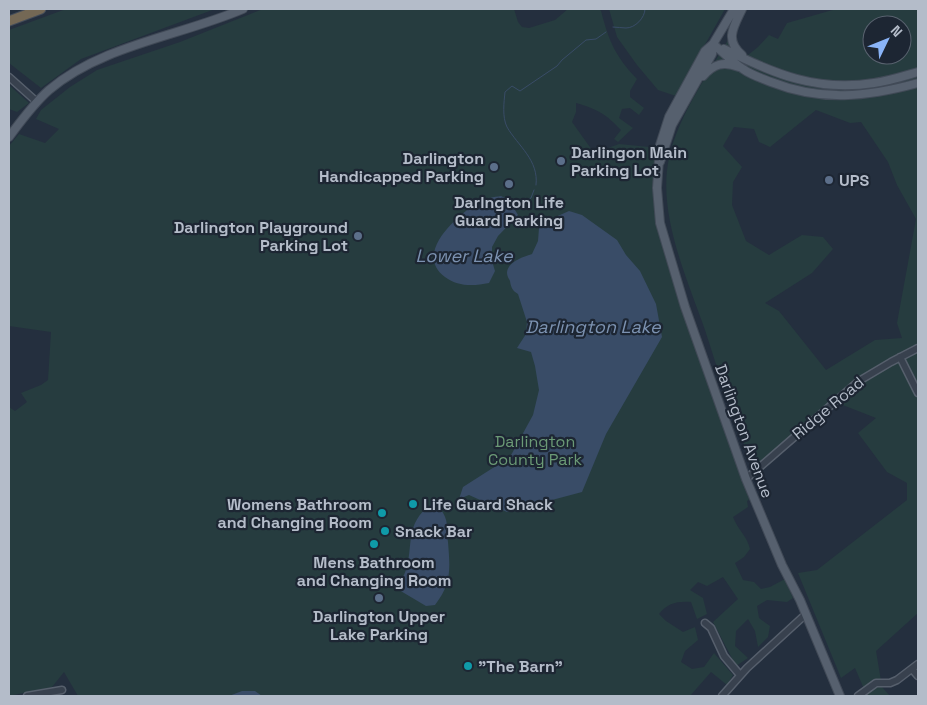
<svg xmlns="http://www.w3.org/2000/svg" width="927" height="705" font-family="'Space Grotesk',sans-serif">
	<rect width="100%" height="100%" fill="#242f3e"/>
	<!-- green -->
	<path fill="#263c3f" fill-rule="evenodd" d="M66 9H215L81 59 41 88 9 63V30Z
		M263 9H514L518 22 522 27 529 28 555 20 568 9H599L601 11C609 41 615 56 637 79L630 91V97L644 108 639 115 630 108 622 109 619 118 633 128 618 142 614 139 621 130C606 114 597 109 576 103V112L572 122 592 150 585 153 586 156 619 144 659 148 660 223 753 497 747 501 748 507 733 517C738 530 747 536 750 549L744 557 735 563 743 580 754 582 761 589 770 587 785 579 793 598 787 602 767 600 757 606 759 618 770 626 768 637 758 647 755 631 748 619 736 631 735 646 748 658 736 666 713 622 738 599 723 577 707 586 698 582 690 590 703 598 707 614 697 619 691 602C677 601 668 603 659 614L666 621 683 632 695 627 698 640 685 651 681 662 692 669 704 667 714 653 733 675 727 685 711 672 690 696H78L64 672 52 687 9 696V407L15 411 27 402 21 393 41 385 48 380 51 332 9 326V146L19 134 45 143 59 129 36 119 41 110 70 87 97 70 180 42Z
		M609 9H725L676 96 658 90 637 65 617 37Z
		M836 9H918V613L876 651 882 687 890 696H867L855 668 841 678 798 573 817 570 907 500V483L887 472 858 433 876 418 835 402 754 470C735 424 720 377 705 330 687 278 657 214 669 158 679 113 711 70 734 30L737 48 748 55 758 47 769 35 778 39 787 23ZM872 25H902V55H872ZM816 110 850 123 861 122 888 162 897 185 916 219 897 323 902 338 875 340 826 370 779 311 765 303 812 273 833 249 823 237 802 235 769 255 746 241 732 205 733 182 742 167 723 146 734 127 754 129 759 142 770 147Z
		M9 85 29 103 17 112 9 109Z"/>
	<!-- water -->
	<path fill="#394c67" d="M501 196 509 200 518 215 498 236 492 247V261L495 271 489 283C474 286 458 287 445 277 413 254 457 215 479 202 486 198 494 197 501 196Z
		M569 211 582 215 617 240 626 255 640 271 656 304 662 337 606 434 582 492 507 512 469 495 459 499 463 487 510 457 533 415 539 390 535 366 531 352 517 348 526 334 527 322 518 294C513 291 511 288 510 281 509 279 507 276 507 273 507 262 523 257 532 254L538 241 539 228 542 223Z
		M429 506H438C450 520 446 526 448 542 450 568 452 583 435 605L426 606 399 590 397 585C399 581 402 578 404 575 415 550 403 526 429 506Z
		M242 691H255L262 696H229Z"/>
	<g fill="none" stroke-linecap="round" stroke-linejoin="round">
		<!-- stream -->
		<path stroke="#394c67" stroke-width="1" d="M613 27C617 27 622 28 626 28 635 28 645 18 645 9
			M536 185C539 160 518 146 507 127 502 117 504 102 505 92L512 86 520 91 557 66 562 60 586 40 596 39 606 32
			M513 207 531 198 534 190"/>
		<defs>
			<path id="minor" d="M9 77 37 102
				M900 357 918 393
				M746 479 859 381 891 362 918 348
				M705 623 711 628 724 656 740 675
				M912 669 918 676
				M27 696 62 690
				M722 696 747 668 806 614
				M858 696 876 683H890L897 680 918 664"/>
			<path id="major" d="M734 9 713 44 705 51 669 117 660 145 657 188 660 223 685 307 746 479 782 565 800 600 840 696
				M713 44C723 52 732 62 743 69 751 75 761 78 771 82 822 102 867 97 918 83
				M724 49C774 74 817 92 874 83 889 81 904 76 918 72
				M742 55C724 40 734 26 742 9
				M703 76C714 64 723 61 739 67
				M9 137C21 121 33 104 49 90 102 45 180 36 243 9
				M660 162 672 125 712 54 713 44"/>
			<path id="highway" d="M9 21 41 9"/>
		</defs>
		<!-- minor casing -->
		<use href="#minor" stroke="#565f6c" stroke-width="9"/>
		<!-- major casing -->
		<use href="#major" stroke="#414a57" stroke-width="10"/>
		<!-- highway casing -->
		<use href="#highway" stroke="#434c59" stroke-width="11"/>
		<!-- minor -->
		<use href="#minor" stroke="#38414e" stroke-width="6"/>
		<!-- major -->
		<use href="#major" stroke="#56606e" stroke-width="8"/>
		<!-- highway -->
		<use href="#highway" stroke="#746855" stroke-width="9"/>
	</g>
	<!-- markers -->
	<g fill="#5c6f8a" stroke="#1d2633" stroke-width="2">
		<circle cx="561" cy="161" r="5"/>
		<circle cx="494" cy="167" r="5"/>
		<circle cx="829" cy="180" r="5"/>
		<circle cx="509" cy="184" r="5"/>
		<circle cx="358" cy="236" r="5"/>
		<circle cx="379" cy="598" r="5"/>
	</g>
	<g fill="#0f9aa8" stroke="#1d2633" stroke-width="2">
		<circle cx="413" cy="504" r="5"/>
		<circle cx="382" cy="513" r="5"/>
		<circle cx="385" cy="531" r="5"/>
		<circle cx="374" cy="544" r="5"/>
		<circle cx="468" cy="666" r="5"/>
	</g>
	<g text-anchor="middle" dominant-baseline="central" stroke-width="4.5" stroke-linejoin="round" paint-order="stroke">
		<!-- poi labels -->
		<g font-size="16" font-weight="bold" fill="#b4bcc9" stroke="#1d2633" text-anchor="start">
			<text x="571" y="152">Darlingon Main<tspan x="571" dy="18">Parking Lot</tspan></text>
			<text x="484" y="158" text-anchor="end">Darlington<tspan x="484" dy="18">Handicapped Parking</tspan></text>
			<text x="839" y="180">UPS</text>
			<text x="509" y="202" text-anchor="middle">Darlngton Life<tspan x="509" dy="18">Guard Parking</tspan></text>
			<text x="348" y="227" text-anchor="end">Darlington Playground<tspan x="348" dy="18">Parking Lot</tspan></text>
			<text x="372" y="504" text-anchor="end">Womens Bathroom<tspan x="372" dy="18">and Changing Room</tspan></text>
			<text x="423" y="504">Life Guard Shack</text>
			<text x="395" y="531">Snack Bar</text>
			<text x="374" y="562" text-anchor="middle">Mens Bathroom<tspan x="374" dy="18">and Changing Room</tspan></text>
			<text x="379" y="616" text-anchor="middle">Darlington Upper<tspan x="379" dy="18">Lake Parking</tspan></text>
			<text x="478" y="666">"The Barn"</text>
		</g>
		<!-- street labels -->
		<g font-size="16" fill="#b4bcc9" stroke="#1d2633">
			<text transform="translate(828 408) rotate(-40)">Ridge Road</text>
			<text transform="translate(744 431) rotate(70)">Darlington Avenue</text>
		</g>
		<!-- park labels -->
		<g font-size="16" fill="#6b9a76" stroke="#1d2633">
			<text x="535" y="441">Darlington<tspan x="535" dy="18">County Park</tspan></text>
		</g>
		<!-- water labels -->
		<g font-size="18" font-style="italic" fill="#7c92b1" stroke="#1d2633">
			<text x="464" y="255">Lower Lake</text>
			<text x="593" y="326">Darlington Lake</text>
		</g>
	</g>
	<!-- border -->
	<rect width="927" height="705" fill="none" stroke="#b4bcc9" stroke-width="20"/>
	<!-- north arrow -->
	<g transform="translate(887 40) rotate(47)"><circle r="24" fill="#1d2633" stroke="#59626f"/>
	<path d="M0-4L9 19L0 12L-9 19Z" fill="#8ab4f8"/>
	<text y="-8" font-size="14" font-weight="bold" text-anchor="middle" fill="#b4bcc9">N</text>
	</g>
</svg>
